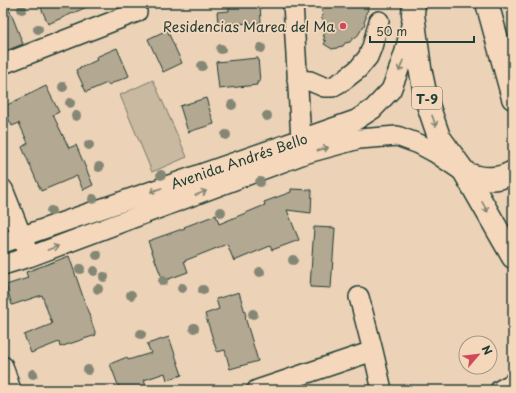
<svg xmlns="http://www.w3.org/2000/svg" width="516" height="393" font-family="'Playpen Sans',sans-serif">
	<rect width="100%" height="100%" fill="#ecd2b7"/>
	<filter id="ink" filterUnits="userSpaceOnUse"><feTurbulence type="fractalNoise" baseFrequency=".025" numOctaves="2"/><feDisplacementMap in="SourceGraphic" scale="8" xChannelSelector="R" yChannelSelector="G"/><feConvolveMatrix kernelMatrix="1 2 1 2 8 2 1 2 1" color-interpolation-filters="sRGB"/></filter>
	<g filter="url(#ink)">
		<!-- green -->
		<path fill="#cab9a1" stroke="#747b6a" d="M153 80 187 157 152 172 120 95Z"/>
		<!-- building -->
		<path fill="#b3a892" stroke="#1f3d34" d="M3 3H7L23 44 3 52Z
			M39 3H96L48 24Z
			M234 3H260L261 23 218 24 217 12 229 11V6L234 5Z
			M331 3H366L368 10 366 13V18L364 22 365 24 356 38H353L350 42 345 43 343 46 338 47 337 48 332 49 324 44 326 41 323 40 325 37 323 36 325 33 323 32 324 29 321 27 323 24 322 23 324 20 321 18 323 15 320 5H329Z
			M167 30 182 63 163 72 148 39Z
			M117 48 129 76 108 85 107 83 86 92 76 70 97 60 96 57Z
			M258 58 260 82H257V85L219 89 216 62Z
			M46 86 59 112 53 115 69 148 76 145 93 185 83 190 77 176 41 191 22 147 28 143 19 123 12 126 3 107Z
			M206 98 214 124 188 132 180 106Z
			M291 189 312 190 311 213 287 210 299 240 272 250 270 246 234 261 227 244 184 261 188 272 163 281 148 241 185 228 184 227 216 215 219 224 265 205 264 202 291 192Z
			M314 227 335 228 331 288 310 287Z
			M69 256 96 335 60 347 59 342 31 353 24 335 52 324 42 295 12 305 6 285 28 278 26 272Z
			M239 292 246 316 245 317 258 361 230 369 225 350 217 352 205 314 219 309 216 299Z
			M169 337 182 375 167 380 165 373 144 380 147 390H120L110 364 127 357 128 360 151 353 147 344Z"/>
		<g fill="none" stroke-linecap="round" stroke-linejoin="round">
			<defs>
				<path id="minor" d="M293 3 301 140 303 151
					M3 64 137 12
					M297 80 310 81 324 87H332L344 80 358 69 368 57 372 47 379 21
					M3 189 26 247
					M3 243 356 120 373 109 391 90 398 72 405 51 412 21
					M3 265 29 257 304 154 359 139 397 136 419 144 434 152 459 169
					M359 297 373 351 382 390
					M3 366 11 390
					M257 390 373 351
					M500 390 513 383"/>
				<path id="major" d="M414 3 413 14 420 68 427 102 439 137 465 173 513 257
					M487 3 513 98
					M465 173C482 180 498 181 513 172"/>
			</defs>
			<!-- minor casing -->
			<use href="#minor" stroke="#1f3d34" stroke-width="22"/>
			<!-- major casing -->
			<use href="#major" stroke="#1f3d34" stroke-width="25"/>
			<!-- minor -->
			<use href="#minor" stroke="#f5d8bc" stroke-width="19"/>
			<!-- major -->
			<use href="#major" stroke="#f5d8bc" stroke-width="22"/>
		</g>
		<!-- trees -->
		<g fill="#858775">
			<circle cx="22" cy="9" r="5"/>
			<circle cx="38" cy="29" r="5"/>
			<circle cx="261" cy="48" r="5"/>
			<circle cx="221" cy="49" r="5"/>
			<circle cx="202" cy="66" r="5"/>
			<circle cx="63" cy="87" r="5"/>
			<circle cx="70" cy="103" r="5"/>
			<circle cx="232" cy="105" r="5"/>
			<circle cx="76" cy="116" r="5"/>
			<circle cx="267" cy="116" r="5"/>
			<circle cx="226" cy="135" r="5"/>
			<circle cx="89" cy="145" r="5"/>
			<circle cx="99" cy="167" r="5"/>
			<circle cx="161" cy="175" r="5"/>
			<circle cx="260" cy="182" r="5"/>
			<circle cx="93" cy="199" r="5"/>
			<circle cx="51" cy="211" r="5"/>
			<circle cx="221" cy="212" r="5"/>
			<circle cx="97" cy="255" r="5"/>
			<circle cx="293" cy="260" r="5"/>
			<circle cx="80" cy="269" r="5"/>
			<circle cx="94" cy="271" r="5"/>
			<circle cx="260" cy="272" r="5"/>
			<circle cx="104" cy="277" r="5"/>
			<circle cx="163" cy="281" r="5"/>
			<circle cx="182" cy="288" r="5"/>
			<circle cx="98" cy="289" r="5"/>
			<circle cx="203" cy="290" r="5"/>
			<circle cx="131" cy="295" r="5"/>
			<circle cx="253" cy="314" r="5"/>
			<circle cx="194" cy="328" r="5"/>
			<circle cx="141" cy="334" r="5"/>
			<circle cx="88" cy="370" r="5"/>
			<circle cx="33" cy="374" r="5"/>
		</g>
		<!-- one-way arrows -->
		<defs><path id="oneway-shaft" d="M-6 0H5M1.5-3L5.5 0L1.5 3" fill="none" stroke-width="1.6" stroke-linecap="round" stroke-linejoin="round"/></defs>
		<g stroke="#7f8371">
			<use href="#oneway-shaft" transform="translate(401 66) rotate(109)"/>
			<use href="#oneway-shaft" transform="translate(434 121) rotate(71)"/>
			<use href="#oneway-shaft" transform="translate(323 149) rotate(-16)"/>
			<use href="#oneway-shaft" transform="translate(156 190) rotate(161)"/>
			<use href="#oneway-shaft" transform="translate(201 193) rotate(-21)"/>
			<use href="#oneway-shaft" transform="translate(485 207) rotate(60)"/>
			<use href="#oneway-shaft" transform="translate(53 248) rotate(-20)"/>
		</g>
	</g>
	<!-- markers -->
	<circle fill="#d1495b" stroke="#f5d8bc" stroke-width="1.5" cx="343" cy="26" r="4"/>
	<g text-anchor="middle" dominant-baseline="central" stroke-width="3.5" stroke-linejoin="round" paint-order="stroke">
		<!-- shield labels -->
		<rect fill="#f5d8bc" stroke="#5f6c5d" stroke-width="1" x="412" y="87" width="30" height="22" rx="3"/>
		<g font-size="13" font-weight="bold" fill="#1f3d34">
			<text x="427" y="98">T-9</text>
		</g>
		<!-- poi labels -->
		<g font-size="14" fill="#1f3d34" stroke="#f5d8bc" text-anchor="end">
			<text x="335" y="26">Residencias Marea del Ma</text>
		</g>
		<!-- street labels -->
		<g font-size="14" fill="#1f3d34" stroke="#f5d8bc">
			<text transform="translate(239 161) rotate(-19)">Avenida Andrés Bello</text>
		</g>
	</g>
	<!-- margin -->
	<rect width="516" height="393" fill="none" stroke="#f5d8bc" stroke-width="16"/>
	<rect x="8" y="8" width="500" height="377" fill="none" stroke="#1f3d34" stroke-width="1.5" filter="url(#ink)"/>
	<!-- north arrow -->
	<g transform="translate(478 355) rotate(62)"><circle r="19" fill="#f5d8bc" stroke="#9f9a86"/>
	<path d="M0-3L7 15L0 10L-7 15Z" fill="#d1495b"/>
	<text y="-6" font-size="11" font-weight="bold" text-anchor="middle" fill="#1f3d34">N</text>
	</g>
	<!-- scale -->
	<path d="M370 36v6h104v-6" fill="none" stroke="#1f3d34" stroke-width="2"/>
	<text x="376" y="36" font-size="12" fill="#1f3d34" stroke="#f5d8bc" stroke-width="3" paint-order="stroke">50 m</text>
</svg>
